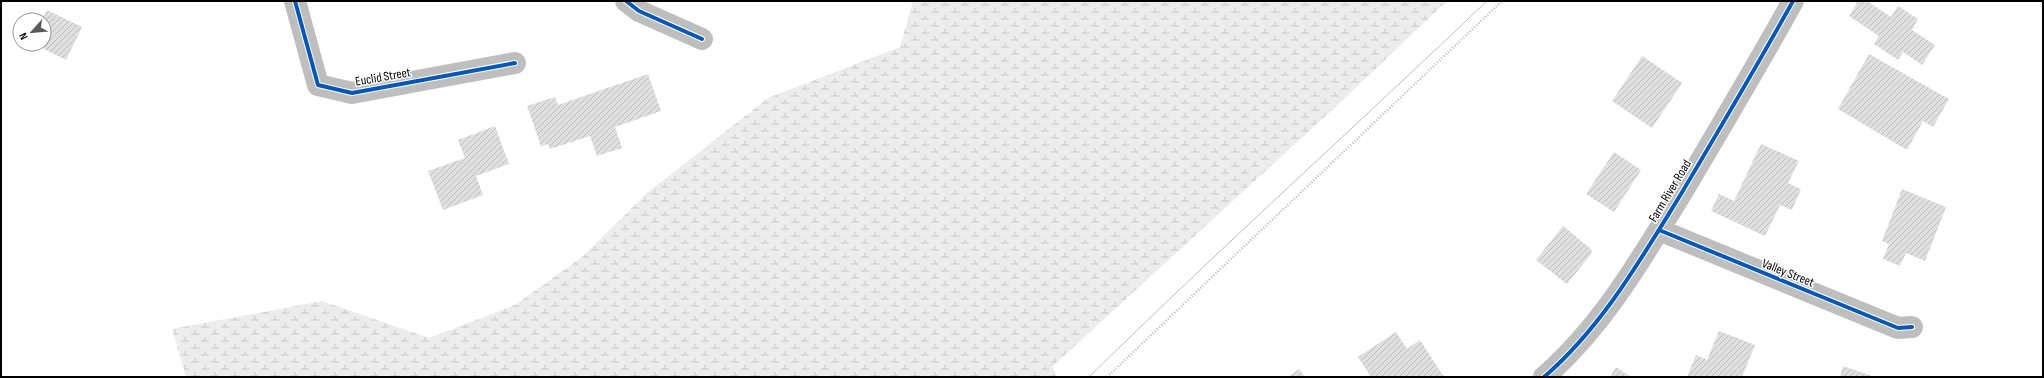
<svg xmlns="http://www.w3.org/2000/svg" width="2044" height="378" font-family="'Sofia Sans Condensed',sans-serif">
	<defs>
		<pattern id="wetland-marsh" width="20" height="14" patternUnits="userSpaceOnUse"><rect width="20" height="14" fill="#ececec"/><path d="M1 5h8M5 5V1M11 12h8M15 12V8" fill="none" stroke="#c9c9c9"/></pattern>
		<pattern id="building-hatch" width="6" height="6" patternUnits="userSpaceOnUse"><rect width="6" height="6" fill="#dfdfdf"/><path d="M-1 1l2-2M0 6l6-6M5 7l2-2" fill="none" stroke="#bebebe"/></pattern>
	</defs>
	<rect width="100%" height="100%" fill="#fff"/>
	<!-- wetland -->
	<path fill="url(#wetland-marsh)" d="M913 1H1447L1343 100 1053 366 1056 377H186L172 329 322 301 429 338 515 305 581 258 647 193 768 98 900 47Z"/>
	<!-- building -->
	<path fill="url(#building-hatch)" d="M1858 1H1867L1891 17 1898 6 1918 19 1912 30 1935 45 1922 65 1903 52 1898 60 1874 44 1879 36 1849 16Z
		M47 10 82 27 66 60 34 44H44V20H42Z
		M1869 54 1949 99 1933 127 1923 121 1907 150 1838 109Z
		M1642 56 1682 83 1652 128 1612 101Z
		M648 74 661 111 615 127 622 148 597 156 590 136 550 149 548 144 541 146 527 106 555 97 558 105Z
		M495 126 509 164 476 176 483 195 443 210 428 171 465 158 458 140Z
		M1761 144 1799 161 1788 183 1801 189 1792 210 1780 205 1765 236 1711 211 1719 194 1734 201Z
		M1614 152 1641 170 1614 212 1586 194Z
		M1902 189 1946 207 1925 261 1906 253 1900 266 1883 259 1889 244 1882 241Z
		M1563 226 1591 249 1592 253 1567 284 1536 260Z
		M1719 331 1755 345 1742 377H1687L1696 355 1707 360Z
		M1396 332 1407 349 1420 340 1444 377H1371L1358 357Z
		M1843 366 1875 377H1840Z
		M1616 367 1631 377H1610Z
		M1299 369 1305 377H1288Z"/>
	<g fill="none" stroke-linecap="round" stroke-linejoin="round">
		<!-- path -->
		<path stroke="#b9b9b9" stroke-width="2.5" stroke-dasharray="1 2" stroke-linecap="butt" d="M1107 377 1502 1"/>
		<!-- minor -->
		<path stroke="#bebebe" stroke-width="22" d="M295 1 318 85 352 93 515 63
			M626 1 639 11 702 39
			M1659 230 1898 328 1912 327
			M1544 377C1602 327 1641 259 1681 194 1719 130 1757 66 1793 1"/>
		<!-- tram -->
		<path stroke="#bebebe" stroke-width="1" d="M1089 377C1219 249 1355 127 1487 1"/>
		<defs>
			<path id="cycleway" d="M295 1 318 85 352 93 515 63
				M626 1 639 11 702 39
				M1659 230 1898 328 1912 327
				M1544 377C1602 327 1641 259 1681 194 1719 130 1757 66 1793 1"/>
		</defs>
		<!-- cycleway casing -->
		<use href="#cycleway" stroke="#fff" stroke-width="6"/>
		<!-- cycleway -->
		<use href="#cycleway" stroke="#0057b8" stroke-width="4"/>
	</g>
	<g text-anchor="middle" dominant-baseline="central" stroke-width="3" stroke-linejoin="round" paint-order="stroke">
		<!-- street labels -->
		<g font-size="13" fill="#000" stroke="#fff">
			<text transform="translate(383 77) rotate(-10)">Euclid Street</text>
			<text transform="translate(1670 191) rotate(-59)">Farm River Road</text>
			<text transform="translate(1788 273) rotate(22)">Valley Street</text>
		</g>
	</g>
	<!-- border -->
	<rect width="2044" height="378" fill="none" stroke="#000000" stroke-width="4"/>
	<!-- north arrow -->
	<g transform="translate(32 32) rotate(243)"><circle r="19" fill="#ffffff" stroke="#999999"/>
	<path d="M0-3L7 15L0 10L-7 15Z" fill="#595959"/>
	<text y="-6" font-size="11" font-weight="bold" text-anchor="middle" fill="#000000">N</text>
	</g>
</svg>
